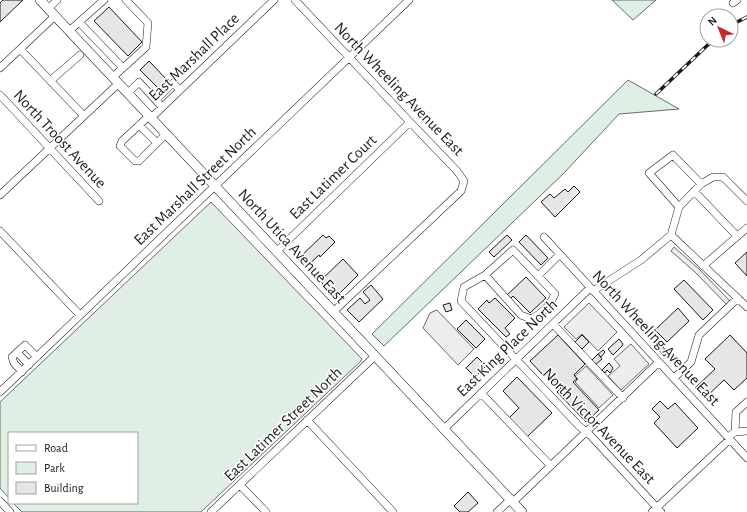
<svg xmlns="http://www.w3.org/2000/svg" width="747" height="512" font-family="'Alegreya Sans',sans-serif">
	<rect width="100%" height="100%" fill="#fff"/>
	<!-- green -->
	<path fill="#e0efe3" stroke="#6a6a6a" d="M612 0H656L633 20Z
		M628 80 679 109 619 114 564 173 384 346 372 334Z
		M211 202 362 359 361 361 201 512H22L13 503H137V433H9V498L0 488V402Z"/>
	<!-- parking -->
	<path fill="#ededed" stroke="#6a6a6a" d="M674 247 699 269 731 302 727 305 695 272 671 251Z
		M589 303 617 332 598 351 582 334 576 339 564 327Z
		M437 310 474 349 458 365 423 328 430 313Z
		M631 344 649 364 621 390 608 376 620 366 614 359Z
		M586 366 613 395 599 408 575 382 578 379 575 376Z"/>
	<!-- building -->
	<path fill="#e6e6e6" stroke="#1a1a1a" d="M3 0H23L0 22V3Z
		M109 7 142 42 128 56 94 21Z
		M149 61 169 82 160 90 140 70Z
		M574 186 580 192 555 217 541 202 550 194 554 198 565 189 568 192Z
		M323 235 326 238 329 236 335 242 320 257 319 255 306 267 298 259Z
		M507 235 512 240 494 257 489 252Z
		M526 235 548 258 541 265 519 242Z
		M747 252V276L735 263Z
		M343 259 358 275 336 297 320 281Z
		M526 277 546 298 530 313 513 296 510 299 507 295Z
		M684 280 713 310 703 320 674 289Z
		M371 285 383 299 359 322 347 310 360 298 365 304 370 300 363 292Z
		M495 298 515 318 505 328 510 334 506 337 478 309 487 300 489 303Z
		M450 303 452 310 446 312 443 305Z
		M678 308 689 321 667 342 655 330Z
		M466 320 485 339 476 348 457 329Z
		M558 335 585 364 574 375 577 379 573 382 599 410 586 422 557 392 561 388 546 372 543 375 530 361Z
		M582 335 589 342 582 349 575 342Z
		M730 335 747 353V378L734 390 724 380 705 398 695 388 715 369 705 359Z
		M619 339 623 344 622 346 613 355 608 349Z
		M662 346 668 353 664 356 658 349Z
		M603 350 605 352 601 357 598 354Z
		M598 354 602 359 596 364 592 360Z
		M477 357 486 366 475 377 466 368Z
		M609 363 613 368 612 370 610 373 607 370 605 373 602 370Z
		M517 377 552 413 527 437 509 418 519 408 503 391Z
		M660 401 668 409 675 403 698 428 677 448 654 423 660 417 652 409Z
		M468 492 478 503 468 512H460L454 506Z"/>
	<g fill="none" stroke-linecap="round" stroke-linejoin="round">
		<defs>
			<path id="minor" d="M295 0 410 122 457 171 464 181 461 191 333 312
				M733 3 737 0
				M48 9 57 0
				M79 22 123 68
				M69 31 104 0
				M20 49 84 116
				M0 68 55 16
				M113 77 146 47 148 23 126 0
				M50 81 80 55
				M128 93 139 82 162 107
				M0 95 99 201
				M156 100 173 83 180 90
				M149 116 122 141 120 146 135 161H139L166 134
				M151 118 274 0
				M139 125 157 143
				M694 191 737 236
				M0 195 119 83
				M679 207 649 173 673 155 701 184
				M0 231 80 315
				M671 235 747 307
				M544 237 747 458
				M276 252 410 122
				M559 255 538 276 513 250 485 275 464 287 461 301 579 426 590 435 661 512
				M703 266 747 228
				M485 275 521 315 531 319C543 313 549 306 555 294L538 276
				M593 291 641 260 671 235 679 207 701 184 713 177H723L747 201
				M553 324 623 398
				M17 352 29 365
				M22 372 14 363 12 357 25 345 37 357
				M674 378 691 362 699 335 738 298
				M0 392 409 0
				M481 393 551 466
				M307 420 393 512
				M444 429 590 288
				M735 432 736 412 747 402
				M732 434 735 432 747 431
				M240 485 266 512
				M0 501 10 512
				M513 502 659 362
				M211 512 375 356
				M497 512 510 500
				M652 512 730 439"/>
			<path id="major" d="M40 0 522 512"/>
		</defs>
		<!-- minor casing -->
		<use href="#minor" stroke="#1a1a1a" stroke-width="8"/>
		<!-- major casing -->
		<use href="#major" stroke="#1a1a1a" stroke-width="10"/>
		<!-- minor -->
		<use href="#minor" stroke="#fff" stroke-width="7"/>
		<!-- major -->
		<use href="#major" stroke="#fff" stroke-width="9"/>
		<defs>
			<path id="rail" d="M731 25 747 17
				M656 94 713 40"/>
		</defs>
		<!-- rail casing -->
		<use href="#rail" stroke="#1a1a1a" stroke-width="3.5"/>
		<!-- rail -->
		<use href="#rail" stroke="#fff" stroke-width="2" stroke-dasharray="6" stroke-linecap="butt"/>
	</g>
	<g text-anchor="middle" dominant-baseline="central" stroke-width="3" stroke-linejoin="round" paint-order="stroke">
		<!-- street labels -->
		<g font-size="16" fill="#1a1a1a" stroke="#fff">
			<text transform="translate(194 57) rotate(-44)">East Marshall Place</text>
			<text transform="translate(399 89) rotate(46)">North Wheeling Avenue East</text>
			<text transform="translate(60 139) rotate(47)">North Troost Avenue</text>
			<text transform="translate(333 177) rotate(-44)">East Latimer Court</text>
			<text transform="translate(195 186) rotate(-44)">East Marshall Street North</text>
			<text transform="translate(292 246) rotate(47)">North Utica Avenue East</text>
			<text transform="translate(656 338) rotate(47)">North Wheeling Avenue East</text>
			<text transform="translate(507 348) rotate(-44)">East King Place North</text>
			<text transform="translate(283 424) rotate(-44)">East Latimer Street North</text>
			<text transform="translate(599 426) rotate(46)">North Victor Avenue East</text>
		</g>
	</g>
	<!-- legend -->
	<rect x="8" y="432" width="130" height="72" fill="#ffffff" stroke="#a3a3a3"/>
	<rect x="16" y="445" width="20" height="6" fill="#ffffff" stroke="#a3a3a3"/>
	<text x="44" y="452" font-size="12" fill="#1a1a1a">Road</text>
	<rect x="16" y="462" width="20" height="12" fill="#e0efe3" stroke="#a3a3a3"/>
	<text x="44" y="472" font-size="12" fill="#1a1a1a">Park</text>
	<rect x="16" y="482" width="20" height="12" fill="#e6e6e6" stroke="#a3a3a3"/>
	<text x="44" y="492" font-size="12" fill="#1a1a1a">Building</text>
	<!-- north arrow -->
	<g transform="translate(719 28) rotate(317)"><circle r="19" fill="#ffffff" stroke="#a3a3a3"/>
	<path d="M0-3L7 15L0 10L-7 15Z" fill="#c62828"/>
	<text y="-6" font-size="11" font-weight="bold" text-anchor="middle" fill="#1a1a1a">N</text>
	</g>
</svg>
